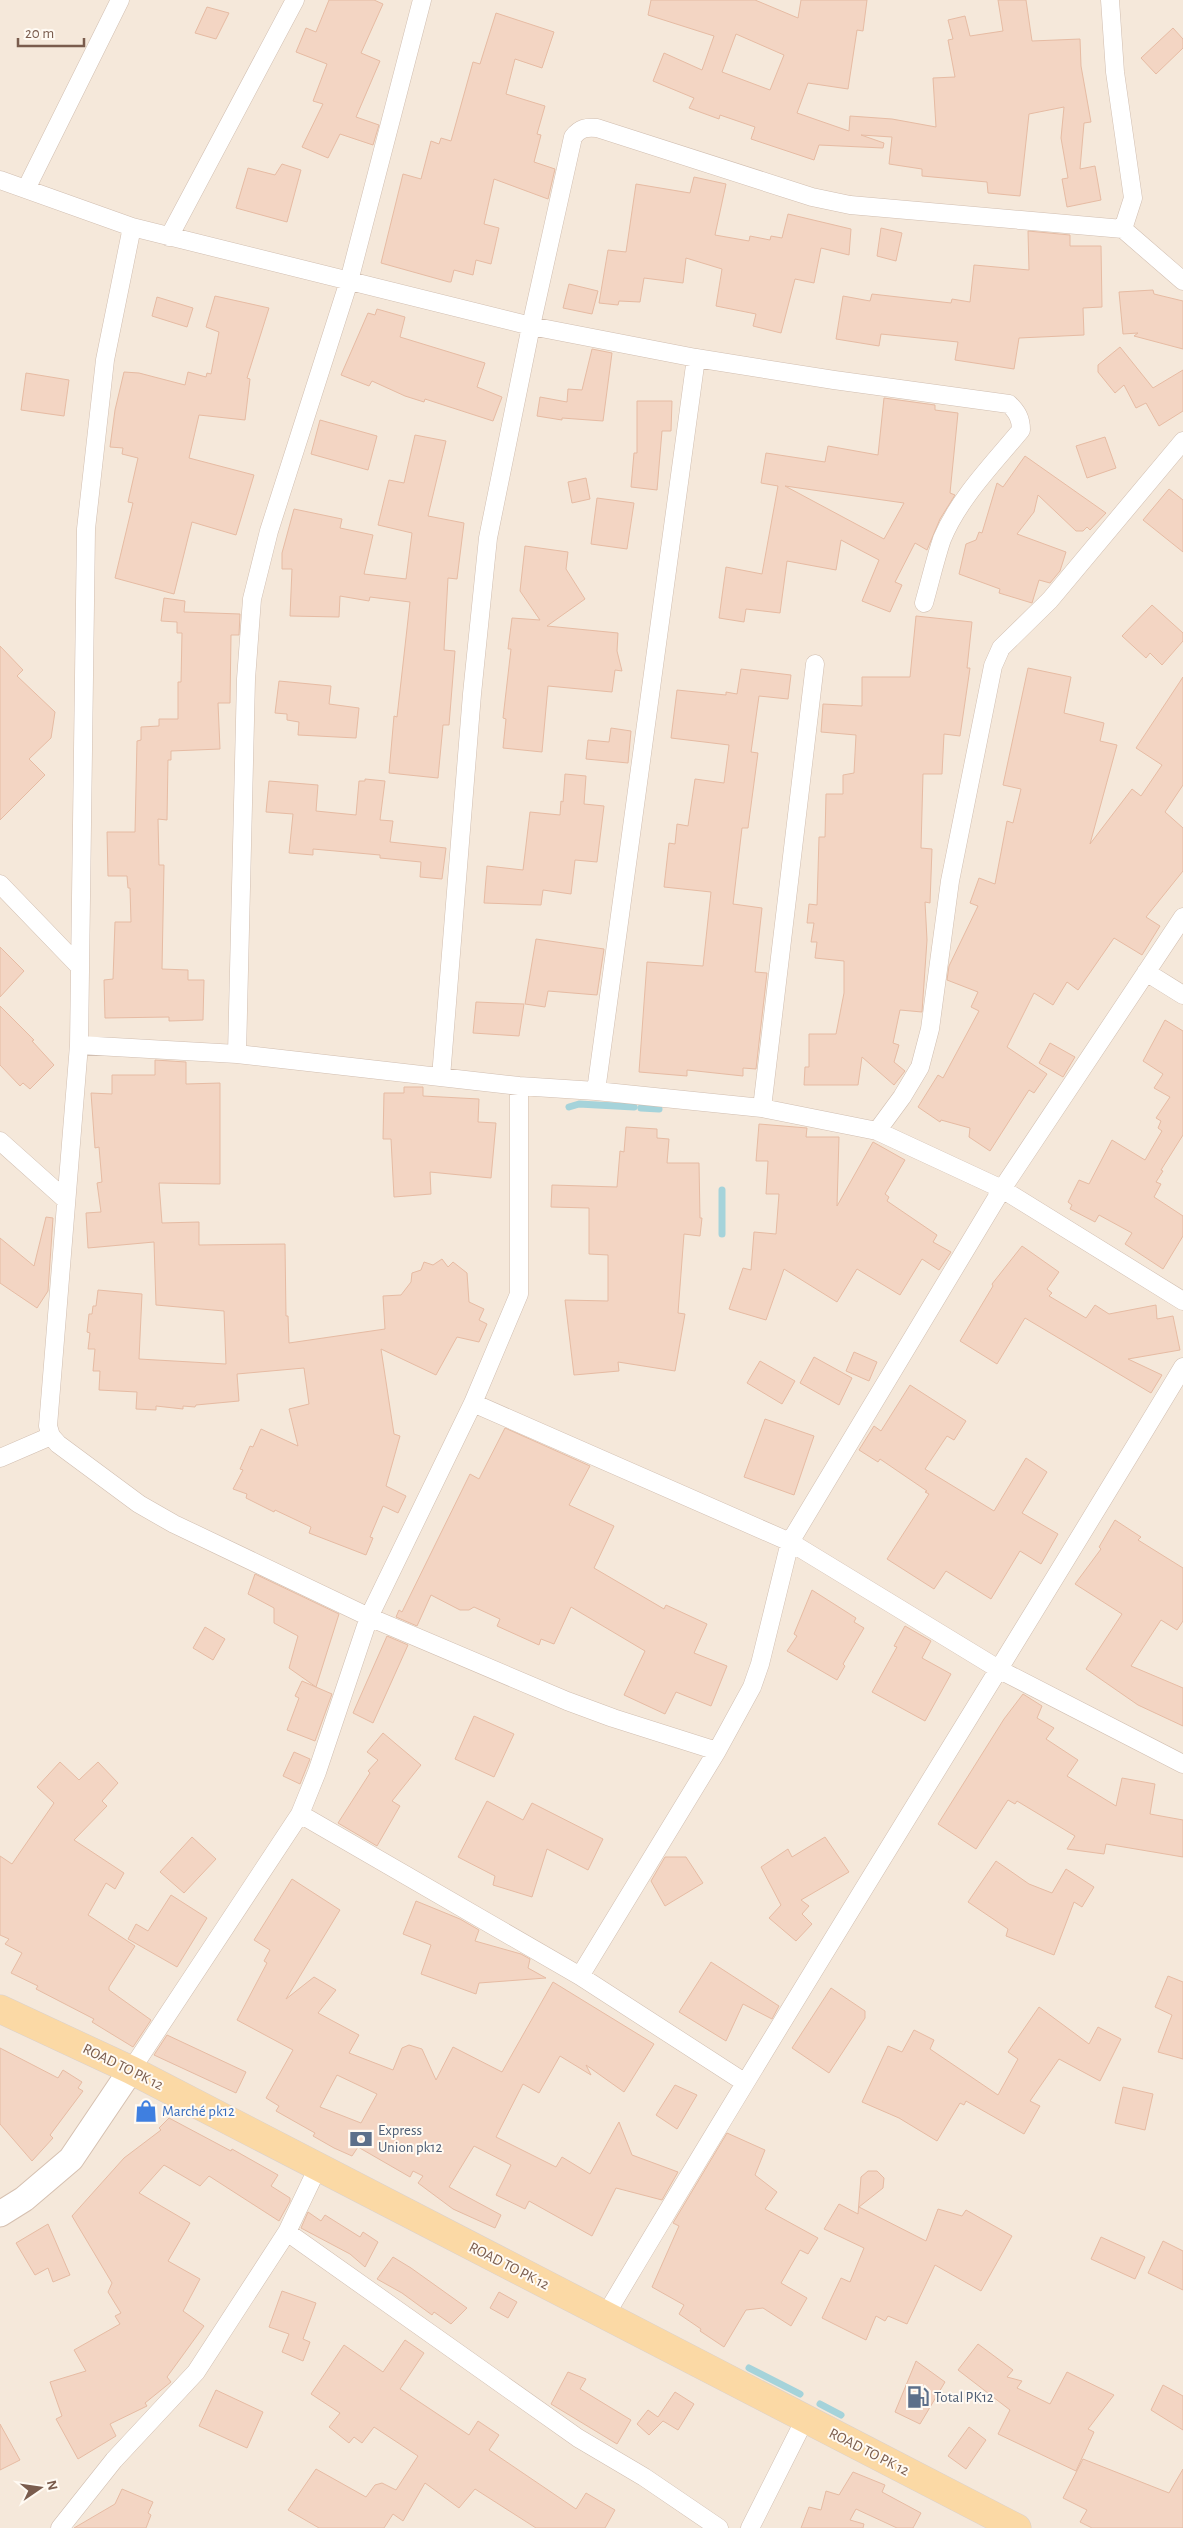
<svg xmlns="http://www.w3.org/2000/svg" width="1183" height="2528" font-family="'Alegreya Sans',sans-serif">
	<rect width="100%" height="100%" fill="#fdf6ec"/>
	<!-- residential -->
	<path fill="#f5e8da" d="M0 0H1183V2528H0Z"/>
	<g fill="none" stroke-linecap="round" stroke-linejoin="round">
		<!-- stream -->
		<path stroke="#a5d3da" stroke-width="7" d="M569 1107 579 1104 634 1107
			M641 1108 659 1109
			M722 1234V1190
			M749 2368 800 2394
			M820 2404 841 2415"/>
	</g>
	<!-- building -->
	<path fill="#f3d5c3" stroke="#e6bba3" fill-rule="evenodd" d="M329 0H374L383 4 361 53 380 61 356 117 379 125 373 145 340 134 328 158 302 147 323 104 313 101 327 64 296 52 306 28 316 32Z
		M651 0H755L798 18 801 0H867L863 31 857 30 848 89 808 83 797 113 849 131 850 116 892 119 936 127 933 78 955 77 948 40 953 39 948 20 965 16 970 36 1003 31 998 0H1026L1032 41 1080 39 1081 66 1091 122 1084 123 1080 169 1095 166 1101 200 1067 207 1062 179 1068 178 1061 138 1064 107 1029 114 1020 196 988 193 987 182 922 176V169L889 164 892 137 861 135 884 143 883 148 819 145 814 160 751 139 755 127 720 115 719 119 689 108 694 98 653 81 664 53 702 70 714 36 648 15ZM736 34 784 55 770 90 722 72Z
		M207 7 229 13 216 39 195 33Z
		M496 13 554 32 542 68 515 59 506 94 545 106 537 134 541 135 534 162 555 169 548 199 494 179 484 224 499 228 491 264 476 260 473 275 454 270 451 282H449L381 263 403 174 421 179 431 141 439 144 441 138 451 141 473 62 480 64Z
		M1173 28 1183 39V48L1156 74 1141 58Z
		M282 164 301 170 287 222 236 208 248 168 275 175Z
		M694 177 726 184 715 235 749 241 750 236 770 240 771 236 782 238 788 214 851 229 849 255 821 248 814 283 795 279 781 333 753 326 756 314 716 306 722 269 686 258 683 283 644 278 640 302 619 301 618 305 599 303 608 250 626 252 636 184 690 193Z
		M881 228 902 233 896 261 877 256Z
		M1028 231 1070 235V246H1101L1102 307 1083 308 1084 335 1019 338 1014 369 955 360 958 342 881 334 879 346 836 339 843 296 870 301 872 294 951 303 952 299 970 302 974 265 1029 270Z
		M569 284 598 291 592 314 563 308Z
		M1153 290 1154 294 1183 301V349L1134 336 1138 333 1123 334 1119 292Z
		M215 296 269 308 247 378 250 379 245 420 199 415 189 458 254 475 236 535 192 522 174 594 115 578 133 503 128 502 138 458 122 454 123 448 110 447 115 410 124 372 139 373 185 385 188 372 206 377 207 373 211 374 219 332 206 327Z
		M157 297 193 308 187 327 152 316Z
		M377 309 405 317 400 337 485 363 477 387 502 397 493 421 425 399 424 402 405 396 372 381 369 386 341 375 368 313 375 315Z
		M1120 347 1153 388 1183 370V411L1159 426 1146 403 1136 408 1124 385 1115 393 1098 372V365Z
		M592 349 612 353 603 421 562 418V420L537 416 540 397 567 402 568 389 582 390Z
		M26 373 69 380 64 416 21 410Z
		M884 398 935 405V410L958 413 950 493 955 495 940 519 927 550 915 543 895 582 902 585 890 612 862 601 879 560 841 540 836 570 787 561 780 613 746 609 744 622 719 618 726 567 762 574 778 486 761 483 766 453 825 462 828 446 878 455ZM785 486 904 503 884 539Z
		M637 401H672L671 431H662L657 490 631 487 634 453H637Z
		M320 420 377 436 368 470 311 454Z
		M415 435 446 441 428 516 464 523 457 579 448 578 444 650 455 651 449 725H443L438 778 389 773 394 716 397 717 410 602 370 597 369 601 340 596 339 617 290 616 292 569H282V553L294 509 342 519 340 528 373 535 364 574 406 579 412 533 378 525 389 480 404 483Z
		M1105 437 1116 468 1087 478 1076 446Z
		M1025 456 1106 513 1090 530 1087 527 1083 531H1076L1038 495 1034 512 1017 534 1066 552 1060 571 1050 583 1039 580 1032 603 999 593 1000 589 959 574 966 544 976 540 979 532 982 533 997 483 1003 487Z
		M586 478 590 499 572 503 568 482Z
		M1169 489 1183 500V552L1143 520Z
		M597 498 634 503 627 549 591 544Z
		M525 546 568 552 566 569 585 599 547 626 618 633 617 651 622 671 615 670 612 692 548 686 542 752 503 748 506 719 503 718 511 649H508L512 618 540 620 520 591Z
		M164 598 185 601 184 612 240 614 239 635H231L230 703H218L220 749 171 751V760H168L167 820 158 819 159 865H164L162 969 188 970V980H204L203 1020 169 1021V1017L105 1018 104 980 113 979 115 922H131L130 888H128L127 876H108L107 832H135L137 741 141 740V727L159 726V719H178V682H181L182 633H177V622L161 621Z
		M1152 605 1183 633V641L1162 665 1150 653 1146 658 1122 636Z
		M916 616 972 622 967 668H970L960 736 944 734 942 774H923L921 848 932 849 930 903 925 902 927 940 922 1012 900 1010 893 1043 899 1045 894 1062 905 1071 894 1085 862 1057 858 1085H804L805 1067H809V1034H836L844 993V961L815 958 817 942H811L814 923H807L809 904 817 905 819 837H825L826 794H843V775L854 773 856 735 821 732 823 704 862 706V677H910Z
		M0 646 23 670 17 676 55 712 51 738 29 759 45 775 0 820Z
		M1028 668 1071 677 1064 713 1104 723 1100 741 1117 745 1090 844 1132 789 1141 796 1162 765 1136 748 1183 677V785L1165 812 1183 828V871L1146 917 1160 926 1142 955 1114 938 1078 990 1067 982 1053 1005 1034 993 1007 1047 1047 1074 1034 1093 1029 1090 990 1151 969 1137 970 1128 941 1120 940 1122 918 1107 938 1075 943 1078 979 1011 971 1007 978 992 947 980 949 966 978 906 970 903 979 878 995 884 1007 821 1013 823 1021 789 1003 785Z
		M741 669 791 675 788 699 759 696 751 752 758 753 748 828H742L733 904 762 908 755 972 767 973 756 1069 743 1068V1076L687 1070V1076L639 1072 647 962 703 966 711 892 664 887 669 843 675 844 677 824 688 826 695 779 724 783 729 745 671 738 677 690 726 695V692L737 694Z
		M279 681 331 686 329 704 359 708 356 738 298 735 299 722 287 720V714L275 713Z
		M611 728 631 731 628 763 586 759 588 740 609 742Z
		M565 774 586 776 584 804 604 806 597 862 575 860 571 894 543 890 541 905 484 903 487 866 523 870 530 812 560 815 561 801 563 802Z
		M365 779 385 781 380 820 393 821 390 842 446 848 442 879 420 877 421 862 380 858V855L313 849V855L289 853 293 814 266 812 269 781 318 785 316 811 356 815 359 781H365Z
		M536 939 604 949 597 995 548 991 545 1007 525 1004Z
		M0 947 24 971 0 997Z
		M476 1002 524 1004 519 1036 473 1033Z
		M0 1006 34 1040 32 1041 54 1065 30 1089 23 1083 20 1086 0 1065Z
		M1165 1020 1183 1031V1135L1161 1170 1163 1171 1156 1182 1161 1184 1154 1197 1183 1216V1236L1163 1269 1125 1244 1132 1233 1099 1215 1095 1222 1070 1209 1072 1205 1068 1202 1079 1180 1089 1184 1112 1140 1145 1160 1162 1131 1158 1128 1161 1121 1156 1118 1170 1097 1154 1088 1163 1074 1143 1061Z
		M1050 1043 1075 1057 1063 1077 1039 1063Z
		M155 1060 186 1062V1084L220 1083V1184L159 1183 162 1223 199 1222V1245L285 1244 286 1316H288L289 1343 385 1329 383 1296 401 1295 411 1282 412 1273 421 1270 424 1262 433 1265 442 1259 448 1267 453 1262 467 1273 469 1302 484 1309 479 1320 487 1324 479 1342 457 1337 436 1375 381 1349 394 1434 400 1436 386 1486 406 1496 398 1513 383 1506 370 1537 373 1538 366 1555 309 1533 311 1527 275 1510 274 1512 246 1498 247 1494 233 1489 243 1470 240 1469 250 1446 253 1447 261 1429 298 1446 289 1409 309 1404 304 1368 237 1374 239 1401 196 1405 195 1407 183 1406V1409L156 1406V1410L136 1409 137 1392 99 1390 100 1371H93L95 1349H88L90 1333 87 1332 89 1314H92L93 1306H96L98 1290 142 1294 139 1359 226 1364 224 1311 156 1305 154 1242 88 1248 86 1213 101 1212 97 1183 102 1182 99 1147 95 1148 91 1093 112 1094V1075H155Z
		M404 1087H423V1096L479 1099 478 1122 496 1123 491 1178 430 1172 431 1194 394 1197 391 1139H383L384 1093H404Z
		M759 1124 807 1128 806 1137H839L837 1206 873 1142 905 1160 885 1194 889 1197 887 1201 937 1235 933 1242 951 1252 939 1270 922 1259 900 1295 857 1269 837 1302 784 1269 766 1320 729 1309 743 1268 751 1270 754 1232 776 1234 779 1194H766L768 1161H756Z
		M626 1127 657 1129V1138L669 1139 667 1163H699L700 1218H702L700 1236 684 1234 678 1313 685 1314 675 1371 618 1362 619 1371 574 1375 565 1300 608 1301V1255L589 1254V1208L551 1207 552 1185 617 1187 620 1151 624 1152Z
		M46 1217 53 1218 48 1291 37 1308 0 1283V1238L34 1266Z
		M1022 1246 1059 1272 1047 1289 1052 1293 1049 1296 1086 1318 1095 1305 1109 1314 1156 1305 1157 1319 1173 1316 1180 1350 1128 1359 1162 1375 1151 1393 1025 1318 997 1364 960 1341 993 1286 992 1284Z
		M854 1352 877 1362 869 1381 846 1371Z
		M814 1357 852 1378 839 1405 800 1383Z
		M760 1361 795 1381 782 1404 747 1383Z
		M910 1385 966 1421 954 1440 947 1436 925 1469 994 1511 1026 1458 1047 1472 1022 1513 1058 1534 1041 1564 1020 1551 991 1599 946 1571 934 1589 887 1559 929 1494 925 1492 927 1491 880 1459 878 1462 859 1450 874 1426 881 1431Z
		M765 1419 814 1436 794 1495 744 1477Z
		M505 1428 590 1466 569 1505 614 1526 594 1568 664 1609 666 1605 707 1624 694 1653 727 1666 711 1706 676 1692 665 1714 624 1695 645 1651 571 1607 554 1644 541 1639 539 1645 497 1626 500 1619 474 1607 469 1610H460L431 1595 417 1626 396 1617 399 1610 402 1612 470 1474 479 1479Z
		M1115 1520 1141 1537 1138 1540 1183 1568V1621L1177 1630 1161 1620 1131 1666 1183 1688V1726L1138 1705 1086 1669 1122 1614 1075 1584 1101 1549 1099 1547Z
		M255 1574 339 1614 316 1687 289 1668 298 1636 274 1623V1608L248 1594Z
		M812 1590 856 1618 854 1622 864 1628 843 1664 845 1666 837 1680 787 1651 797 1636 794 1634Z
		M905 1626 931 1641 922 1658 951 1674 925 1721 872 1692 897 1647 894 1646Z
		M205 1627 225 1639 213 1660 193 1648Z
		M387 1636 408 1645 373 1723 353 1713Z
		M302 1681 332 1694 315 1741 287 1730 299 1698 295 1696Z
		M1023 1694 1042 1706 1037 1718 1054 1728 1046 1739 1078 1760 1067 1776 1116 1806 1122 1778 1155 1784 1150 1814 1183 1820V1857L1106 1844 1104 1854 1067 1849 1075 1836 1017 1801 1015 1804 1008 1800 976 1849 938 1824 1004 1719Z
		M474 1716 514 1734 494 1777 455 1759Z
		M383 1733 421 1765 392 1801 400 1806 377 1846 338 1823 370 1773 368 1771 378 1760 367 1752Z
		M294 1752 310 1759 300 1784 283 1776Z
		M60 1762 79 1780 98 1762 118 1783 102 1801 107 1806 74 1840 124 1873 115 1889 106 1883 88 1915 135 1946 109 1987V1990L151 2020 133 2047 92 2022 94 2019 36 1989 38 1986 11 1973 22 1953 5 1944 9 1939 0 1935V1856L12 1864 54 1803 37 1787Z
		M487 1801 523 1820 532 1803 603 1839 588 1870 547 1849 532 1897 493 1885 495 1876 458 1857Z
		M192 1837 216 1859 184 1893 160 1872Z
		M825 1837 849 1872 801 1900 809 1906 802 1914 812 1924 796 1941 769 1918 781 1905 761 1867 788 1849 792 1857Z
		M665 1857H686L703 1883 665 1906 651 1881Z
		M996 1861 1029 1884 1052 1893 1066 1869 1094 1887 1082 1907 1074 1902 1054 1955 1006 1936 1008 1929 968 1902Z
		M292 1879 340 1910 286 1999 314 1977 336 1990 318 2013 359 2035 349 2053 393 2070 402 2048 409 2045 422 2049 436 2080 453 2047 502 2072 553 1982 654 2044 624 2092 586 2065 591 2075 560 2056 539 2093 523 2084 496 2137 556 2167 562 2157 590 2174 619 2122 632 2155 678 2172 662 2200 616 2188 592 2236 529 2201 525 2209 496 2195 511 2165 474 2146 449 2187 501 2215 495 2228 453 2209 418 2183 423 2176 413 2171 410 2177 358 2147 352 2156 334 2148 313 2136 315 2133 276 2111 279 2106 266 2098 293 2050 237 2020 267 1963 264 1961 270 1950 254 1940ZM337 2075 377 2094 361 2123 320 2107Z
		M171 1895 207 1918 177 1967 128 1939 136 1924 148 1931Z
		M416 1901 460 1919 479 1930 475 1941 521 1954 530 1959 528 1968 546 1978 479 1983 476 1994 421 1974 431 1945 403 1934Z
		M711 1962 779 2006 772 2019 743 2004 726 2041 679 2012Z
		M1168 1976 1183 1982V2059L1158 2052 1172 2015 1155 2007Z
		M831 1988 865 2011V2018L829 2073 792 2048Z
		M1039 2007 1089 2044 1098 2027 1121 2039 1100 2081 1059 2059 1030 2101 1040 2106 1024 2134 966 2101 964 2105 960 2103 937 2141 899 2118 862 2102 888 2046 902 2052 914 2030 934 2040 930 2049 998 2095 1018 2059 1008 2052Z
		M167 2035 246 2072 236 2093 154 2055Z
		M0 2048 58 2078 63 2070 82 2082 78 2088 83 2091 50 2135 53 2138 32 2161 0 2124Z
		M675 2085 697 2095 677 2129 656 2115Z
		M1123 2087 1153 2094 1145 2130 1115 2123Z
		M169 2118 231 2151 232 2149 278 2175 271 2186 290 2198V2201L279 2221 209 2176 200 2186 164 2165 139 2193 190 2223 168 2261 200 2279 183 2311 204 2326 167 2377 171 2382 145 2403 147 2406 110 2424 116 2436 78 2459 56 2419 62 2416 50 2382 86 2371 74 2350 120 2324 115 2316 121 2313 108 2292 112 2283 72 2216 124 2158 161 2130 159 2128Z
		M727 2133 765 2150 755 2175 777 2192 765 2209 818 2238 808 2254 800 2250 781 2283 807 2298 791 2326 763 2308 746 2310 724 2347 700 2331 701 2329 679 2314 684 2305 652 2287 679 2226 673 2223Z
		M868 2171H877L884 2178 883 2188 859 2207 926 2241 938 2209 962 2216 966 2210 1012 2236 981 2291 935 2265 907 2324 888 2316 885 2321 876 2316 866 2340 822 2318 841 2278 850 2282 864 2248 824 2229 839 2204 858 2214 861 2177Z
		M308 2212 321 2221 325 2215 360 2237 363 2232 378 2242 365 2267 350 2254 301 2228Z
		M48 2224 70 2275 53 2282 48 2268 35 2275 16 2243Z
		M1101 2237 1145 2257 1135 2279 1091 2259Z
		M1163 2241 1183 2251V2290L1148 2273Z
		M393 2257 411 2268 467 2308 451 2324 434 2312 432 2315 402 2293 377 2279Z
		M282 2291 316 2303 303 2339 310 2342 303 2361 282 2352 289 2334 269 2327Z
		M499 2292 517 2302 508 2318 490 2308Z
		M405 2340 424 2353 400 2389 469 2435 478 2421 499 2435 489 2450 576 2509 586 2493 615 2510 605 2528H536L475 2489 459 2508 425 2483 403 2521 393 2514 384 2528H319L288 2510 316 2469 366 2497 375 2485 382 2483 396 2490 418 2456 374 2427 362 2443 354 2437 349 2443 329 2427 340 2413 311 2394 344 2345 383 2372Z
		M978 2344 1013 2370 1007 2377 1022 2381 1017 2388 1050 2404 1067 2372 1114 2395 1088 2429 1094 2432 1076 2471 998 2434 1010 2410 958 2370Z
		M916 2361 945 2382 920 2424 895 2412Z
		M568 2372 586 2379 580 2389 631 2420 617 2444 551 2404Z
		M1163 2385 1183 2396V2430L1151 2410Z
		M216 2390 263 2412 247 2448 199 2426Z
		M675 2392 694 2404 678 2430 663 2421 649 2435 637 2424 648 2410 658 2417Z
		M0 2424 20 2460 0 2470Z
		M969 2427 986 2440 966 2469 948 2456Z
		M1083 2459 1169 2493 1183 2469V2528H1092L1080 2522 1087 2510 1063 2498Z
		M853 2472 885 2485 882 2492 921 2513 913 2528H897L856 2509 850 2520 864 2524 863 2528H801L809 2507 821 2510 826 2491 839 2495Z
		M122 2489 153 2502 148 2513 151 2515 146 2528H74L115 2504Z"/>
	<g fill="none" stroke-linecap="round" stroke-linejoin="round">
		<defs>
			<path id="minor" d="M1110 0 1115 72 1133 198 1123 229
				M0 180 132 227 531 326 696 358 834 380 1009 404C1017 412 1021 418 1021 430 993 464 959 498 942 539 935 560 930 582 924 603
				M26 189 120 0
				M132 227 105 360 86 529 79 1045 48 1426 51 1436 58 1444 139 1504 174 1524 369 1617 567 1701 613 1718 717 1751
				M169 237 295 0
				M0 884 79 966
				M1146 972 1183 995
				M79 1045 237 1054 519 1086 596 1091 762 1108 877 1131 1002 1189 1183 1301
				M237 1054 246 679 252 599 269 531 349 281 422 0
				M441 1077 472 694 488 538 531 326 573 137C580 128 586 127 597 128L812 197 850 205 1123 229 1183 281
				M596 1091 696 358
				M762 1108 815 664
				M877 1131 902 1097 920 1067 930 1029 950 881 993 666 1001 648 1050 600 1183 441
				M0 1141 66 1200
				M473 1403 790 1542 1002 1189 1183 917
				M0 1458 51 1436
				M300 1814 580 1976 744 2082
				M580 1976 717 1751 752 1687 760 1664 790 1542 1000 1670 1183 1764
				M131 2070 300 1814 317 1772 369 1617 473 1403 519 1294V1086
				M318 2167 287 2232 578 2438 644 2477 719 2528
				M605 2316C794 1997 992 1684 1183 1367
				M60 2528 114 2460 196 2372 287 2232
				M750 2528 805 2419"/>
			<path id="secondary" d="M0 2214 24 2199 71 2159 131 2070"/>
			<path id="primary" d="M0 2009 131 2070 1017 2528"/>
		</defs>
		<!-- minor casing -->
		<use href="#minor" stroke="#d1beb0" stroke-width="19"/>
		<!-- secondary casing -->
		<use href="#secondary" stroke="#d6c0b0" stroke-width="27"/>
		<!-- primary casing -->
		<use href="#primary" stroke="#dad1cd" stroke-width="29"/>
		<!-- minor -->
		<use href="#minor" stroke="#fff" stroke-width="18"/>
		<!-- secondary -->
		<use href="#secondary" stroke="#fff" stroke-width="25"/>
		<!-- primary -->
		<use href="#primary" stroke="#fbd9a5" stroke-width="28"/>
	</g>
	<!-- icons -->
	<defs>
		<symbol id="shop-bare" viewBox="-9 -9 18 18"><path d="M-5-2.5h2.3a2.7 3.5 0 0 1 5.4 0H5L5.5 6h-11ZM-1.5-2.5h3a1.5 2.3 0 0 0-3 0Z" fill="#3f7fe0" stroke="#fffaf3" stroke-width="2.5" paint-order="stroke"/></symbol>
		<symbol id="bank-bare" viewBox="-9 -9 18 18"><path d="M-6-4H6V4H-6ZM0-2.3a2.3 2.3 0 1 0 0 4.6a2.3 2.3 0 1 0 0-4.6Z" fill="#5c6f8a" stroke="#fffaf3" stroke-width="2.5" paint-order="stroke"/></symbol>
		<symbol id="fuel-bare" viewBox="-9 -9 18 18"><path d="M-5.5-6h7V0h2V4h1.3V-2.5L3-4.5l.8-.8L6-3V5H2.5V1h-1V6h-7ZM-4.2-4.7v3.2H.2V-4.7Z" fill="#5c6f8a" stroke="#fffaf3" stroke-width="2.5" paint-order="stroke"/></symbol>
	</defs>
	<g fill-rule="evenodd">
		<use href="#shop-bare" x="130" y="2095" width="32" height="32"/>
		<use href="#bank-bare" x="345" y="2123" width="32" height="32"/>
		<use href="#fuel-bare" x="902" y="2381" width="32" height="32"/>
	</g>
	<g text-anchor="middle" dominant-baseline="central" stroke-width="4" stroke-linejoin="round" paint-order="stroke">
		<!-- street labels -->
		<g font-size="15" fill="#7a5c4d" stroke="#fffaf3">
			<text transform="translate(123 2067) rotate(26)">ROAD TO PK 12</text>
			<text transform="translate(509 2266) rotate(27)">ROAD TO PK 12</text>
			<text transform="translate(869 2452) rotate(27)">ROAD TO PK 12</text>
		</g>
		<!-- shop labels -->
		<g font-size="15" fill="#366cbe" stroke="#fffaf3" text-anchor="start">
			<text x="162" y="2111">Marché pk12</text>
		</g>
		<!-- service labels -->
		<g font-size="15" fill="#4e5e75" stroke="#fffaf3" text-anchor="start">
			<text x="378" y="2130">Express<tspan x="378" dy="17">Union pk12</tspan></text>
			<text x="934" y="2397">Total PK12</text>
		</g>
	</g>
	<!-- north arrow -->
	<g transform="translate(40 2488) rotate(77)" stroke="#fffaf3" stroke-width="4" paint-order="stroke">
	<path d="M0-4L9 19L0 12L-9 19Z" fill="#7a5c4d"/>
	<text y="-8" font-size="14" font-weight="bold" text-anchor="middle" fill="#7a5c4d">N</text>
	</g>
	<!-- scale -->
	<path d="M18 38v8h66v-8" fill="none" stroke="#7a5c4d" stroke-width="2.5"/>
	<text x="25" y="38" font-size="15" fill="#7a5c4d" stroke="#fffaf3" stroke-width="4" paint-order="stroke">20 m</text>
</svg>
